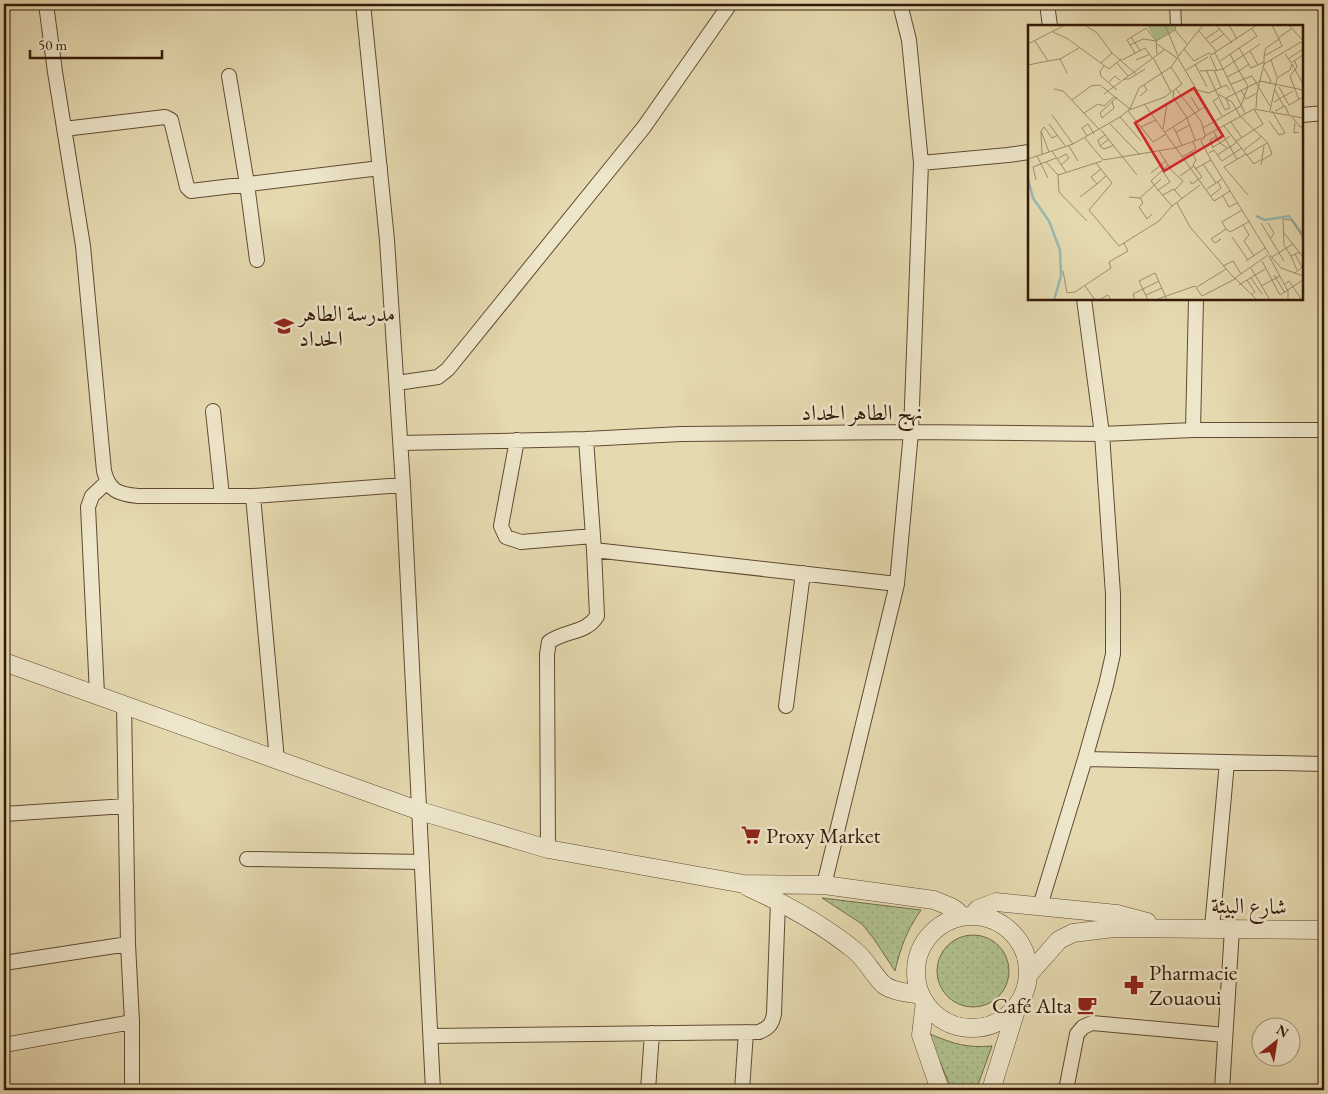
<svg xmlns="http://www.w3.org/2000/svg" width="1328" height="1094" font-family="'EB Garamond',Amiri,serif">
	<defs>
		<pattern id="grass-dots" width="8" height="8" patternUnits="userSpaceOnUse" patternTransform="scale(1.25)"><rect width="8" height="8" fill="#b0c08e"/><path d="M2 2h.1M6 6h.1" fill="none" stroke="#98a479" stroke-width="1.8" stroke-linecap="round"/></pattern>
	</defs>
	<rect width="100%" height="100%" fill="#e5d9af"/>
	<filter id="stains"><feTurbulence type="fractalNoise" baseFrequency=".004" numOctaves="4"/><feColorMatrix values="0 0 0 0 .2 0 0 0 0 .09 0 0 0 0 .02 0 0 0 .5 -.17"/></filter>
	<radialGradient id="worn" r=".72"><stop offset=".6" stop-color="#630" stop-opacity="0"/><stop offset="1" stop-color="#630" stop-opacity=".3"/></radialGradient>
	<!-- grass -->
	<path fill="url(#grass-dots)" stroke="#726d4b" d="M822 898 921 910C906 932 901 946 895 971L874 939 862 924Z
		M937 971a36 36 0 1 1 72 0a36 36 0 1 1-72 0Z
		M930 1034C954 1044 966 1048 992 1046L976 1090H952L930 1039Z"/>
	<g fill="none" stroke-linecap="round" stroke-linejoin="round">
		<defs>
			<path id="pedestrian" d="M1175 4 1176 26"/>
			<path id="minor" d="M46 4 55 72 83 246 104 471C109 491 118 494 138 496H253L403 485
				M363 4 387 240 403 485 433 1090
				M1047 4 1050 26
				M229 76 247 184 257 260
				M1302 115 1324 113
				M64 129 165 117 171 120 187 187 191 191 380 168
				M921 163 1008 155 1029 152
				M397 383 438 377 448 369 644 127 730 4
				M213 411 222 496
				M1193 430 1196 299
				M586 439 594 550 897 584
				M517 440 501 526 506 537 521 542 593 536
				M401 443 586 439 681 434 911 432 1102 434 1193 430H1324
				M253 496 277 760
				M97 694 88 507 92 496 107 482
				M124 704 128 944 132 1022V1090
				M786 706 803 573
				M1085 759 1324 764
				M4 814 126 806
				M548 849 547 654 549 642C565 630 586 634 597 616L594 550
				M247 859 422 862
				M824 885 897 584 911 432 921 163 909 40 900 4
				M1040 906 1085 759 1106 685 1113 654V594L1102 434 1084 299
				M1212 928 1227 762
				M4 963 128 944
				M431 1036 759 1032C769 1028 772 1024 774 1014L778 901
				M4 1045 132 1022
				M648 1090 652 1033
				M742 1090 746 1032
				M1066 1090 1077 1034 1083 1027 1092 1023 1225 1035
				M1222 1090 1232 929"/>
			<path id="tertiary" d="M4 662 420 811 548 849 744 884 824 885 934 900 951 907 957 911 960 917
				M748 887C785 904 822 924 854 950 866 959 873 975 884 985 893 992 911 993 921 995
				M972 916 978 909 996 902 1117 914 1147 922
				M916 972a56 56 0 1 1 112 0a56 56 0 1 1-112 0Z
				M1029 974 1059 940 1073 933 1114 928 1324 930
				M925 1002 921 1035 940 1090
				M991 1090 1017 1007"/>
		</defs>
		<!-- pedestrian casing -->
		<use href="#pedestrian" stroke="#614a32" stroke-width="12"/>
		<!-- minor casing -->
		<use href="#minor" stroke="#614a32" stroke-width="16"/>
		<!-- tertiary casing -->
		<use href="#tertiary" stroke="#614a32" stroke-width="19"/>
		<!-- pedestrian -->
		<use href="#pedestrian" stroke="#eee6cb" stroke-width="10"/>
		<!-- minor -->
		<use href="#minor" stroke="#eee6cb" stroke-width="14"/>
		<!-- tertiary -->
		<use href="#tertiary" stroke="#eee6cb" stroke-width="18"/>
	</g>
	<!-- icons -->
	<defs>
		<symbol id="school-bare" viewBox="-9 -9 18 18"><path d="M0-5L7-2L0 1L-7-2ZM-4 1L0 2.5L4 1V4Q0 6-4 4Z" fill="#8f2418" stroke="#eee6cb" stroke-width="2.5" paint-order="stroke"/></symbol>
		<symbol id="supermarket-bare" viewBox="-9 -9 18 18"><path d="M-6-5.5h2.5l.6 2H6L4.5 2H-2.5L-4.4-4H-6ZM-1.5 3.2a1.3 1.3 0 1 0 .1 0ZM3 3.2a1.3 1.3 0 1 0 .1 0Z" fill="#8f2418" stroke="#eee6cb" stroke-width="2.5" paint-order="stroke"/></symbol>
		<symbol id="pharmacy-bare" viewBox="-9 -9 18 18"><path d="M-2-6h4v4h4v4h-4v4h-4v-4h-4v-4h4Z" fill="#8f2418" stroke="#eee6cb" stroke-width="2.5" paint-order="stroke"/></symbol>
		<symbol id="cafe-bare" viewBox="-9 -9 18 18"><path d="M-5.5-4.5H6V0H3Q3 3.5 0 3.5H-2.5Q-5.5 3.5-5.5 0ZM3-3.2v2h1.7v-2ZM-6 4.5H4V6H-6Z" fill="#8f2418" stroke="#eee6cb" stroke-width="2.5" paint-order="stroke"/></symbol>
	</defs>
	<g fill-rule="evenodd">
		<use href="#school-bare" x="270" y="312" width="28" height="28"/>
		<use href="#supermarket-bare" x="737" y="821" width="28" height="28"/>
		<use href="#pharmacy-bare" x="1120" y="971" width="28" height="28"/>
		<use href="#cafe-bare" x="1073" y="991" width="28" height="28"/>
	</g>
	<g text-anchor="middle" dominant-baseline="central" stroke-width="5" stroke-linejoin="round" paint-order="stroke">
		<!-- poi labels -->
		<g font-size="22" fill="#351a08" stroke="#eee6cb" text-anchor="start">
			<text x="299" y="313">مدرسة الطاهر<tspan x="299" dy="25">الحداد</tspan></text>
			<text x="766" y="835">Proxy Market</text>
			<text x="1149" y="972">Pharmacie<tspan x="1149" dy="25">Zouaoui</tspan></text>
			<text x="1072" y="1005" text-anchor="end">Café Alta</text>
		</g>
		<!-- street labels -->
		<g font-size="22" fill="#351a08" stroke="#eee6cb">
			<text x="862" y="412">نهج الطاهر الحداد</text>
			<text transform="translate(1249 906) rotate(1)">شارع البيئة</text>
		</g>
	</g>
	<!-- overview -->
	<g transform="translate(1028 25)">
		<rect width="275" height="275" fill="#e5d9af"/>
		<path d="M119 0H147V4L128 16Z" fill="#b0c08e"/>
		<path fill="none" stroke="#96b9b1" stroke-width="2.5" d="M0 154 5 173 21 196 32 225 33 251 26 275M228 191 237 195 261 191 275 210"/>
		<path fill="none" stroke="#9f8d6c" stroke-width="1" d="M57 0 69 8 84 28M137 0 150 31M148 0 147 5 159 19M188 0 204 18M201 0 209 14M244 0 251 14M261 0 275 16M171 6 189 27M25 7 40 14 81 44 93 34M103 12 112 25M250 13 263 4M177 14 192 4M7 16 20 36 32 34 51 23M183 18 196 9M0 19 37 0M129 19 149 33M102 20 115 14 128 16 147 5M211 23 223 43 236 37M156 24 166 36 181 28 183 30 229 0M222 26 230 40M107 28 99 15 118 3 128 16 129 29M187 28 217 88M152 29 175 0M257 29 263 38 275 30M182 31 189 46M150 33 209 134M32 34 39 48M126 34 143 67M260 34 275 24M94 35 117 23 125 34M108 35 122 29M243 35 249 52M192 36 229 11 224 4M267 36 269 42 262 51 271 75M73 38 84 28 108 49M89 38 100 51M167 39 179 62M236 39 273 17 275 19M264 39 275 59M0 40 20 36M76 41 72 46 73 51 89 65M236 43 243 56 241 59M158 45 180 32M178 45 197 85 202 83 198 73 232 56 275 65M172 46 186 45 193 62M186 46 195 44 232 19M199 52 211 46 202 29M95 54H101L117 44M80 58 87 51 92 55M203 59 224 51 242 81M251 62 261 80M26 64 35 66 71 104M148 64 173 96 177 110M169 65 181 68 198 60 202 65M213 65 218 74 229 68M247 65 256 82M146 66 145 72 159 93 167 115M76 69 136 25M190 69 204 77 212 91 240 118 244 129 233 136M112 71 119 65 116 60M163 72 171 85M190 73 185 76 194 91M44 75 63 61 72 60 102 84M84 77 86 83 74 93 72 88 89 72M246 77 265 66M117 80 186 176 202 166M261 80 275 72M228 83 229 68 236 39V31L238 23 251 14 254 21 236 31M101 85 137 72 154 59 143 42M100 86 125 117 138 109M242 86 249 53 262 45 264 39M247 86 257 81 261 90M56 88 70 79 76 81 87 71M24 90 45 119M92 92 113 116M264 92 272 102 275 101M241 96 251 110 257 108 244 86M203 97 214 113M267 98 266 108 271 107M21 99 38 122M82 99 112 130M196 101 226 139 232 135M113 102 128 95M145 102 148 107 162 100M175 103 213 81 220 61 211 46 221 39M135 104 139 78M73 105 109 150M13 106 16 102 24 113 30 110M137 107 178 81M148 107 154 121M77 110 70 115 72 121 81 114M59 111 54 103 60 99 66 109M175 112 226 84 275 93M177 112 173 116 183 135 241 229M57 113 75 135 147 123 174 113M207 117 235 99 226 84M41 121 50 136M72 121 76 124 86 120M185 122 192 118 186 107M185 123 182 115 189 111M199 123 192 118 202 111M216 125 234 111M24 126 38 147M131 126 144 146 155 156 147 165M181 128 186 125 194 136 214 123M14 129 13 106 21 127M218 129 196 142 220 170M189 130 208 118M219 130 239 118M9 131 20 153M154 132 168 124 165 117M0 134 45 119 92 92 102 84 111 63 143 42 153 28M29 134 38 129 41 133 33 140M18 137 30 150M68 138 84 158 61 185 91 221 131 196 144 181 172 160M175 139 188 158M233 140 236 121M73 144 63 152 69 159 78 151M167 144 183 135M134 145 142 157 130 165 144 181M123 148 138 136M152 151 166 141M8 155 5 142 28 133M162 156 164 159 174 152 165 140 168 135 163 126M179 164 194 154M130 165 123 156 140 140M135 170 146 164 154 174M183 171 193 163 190 157M195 171 201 182 209 178M52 172 69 159M101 172 112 173 115 178 111 182 119 194 124 189M112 173 133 154M149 178 162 202 207 254M59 196 31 167 30 150 74 136M233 198 256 236M240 198 246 208 243 213M215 200 221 210 216 216 226 231M198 204 202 207 222 196M256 208 275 232M204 212 220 235M193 214 187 218 183 214 198 204 194 197 214 185M272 227 263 231 256 220 255 194 264 195 275 213M242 230 253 243 275 251M241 231 260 266V275M263 231 269 245M244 232 265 219M218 236 237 223M234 236 252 270 275 255M195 241 205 236 213 249M223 243 242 275M35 246 39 268 47 267 83 243 81 237 100 226 96 218M266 249 274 242 267 229M246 250 257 268M223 253 234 269M219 255 227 267 224 269M257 259 261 256 274 275M211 260 237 244M57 261 67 275M233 261 252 251M169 262 198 244M118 270 134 263M71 275 80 270 83 275M107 275 105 269 131 256M120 275 111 256 127 248 139 275M127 275 167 261 174 271 207 254M229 275 207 253 240 230"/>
		<path fill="#d62828" fill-opacity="0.15" stroke="#d62828" stroke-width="2.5" d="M166 63 195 111 136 146 107 98Z"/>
		<rect width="275" height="275" fill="none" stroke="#351a08" stroke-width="2.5"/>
	</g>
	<!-- margin -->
	<rect width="1328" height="1094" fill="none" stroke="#e5d9af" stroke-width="20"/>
	<rect x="5" y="5" width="1318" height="1084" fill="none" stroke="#351a08" stroke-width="2.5"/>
	<rect x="10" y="10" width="1308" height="1074" fill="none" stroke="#351a08"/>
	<!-- north arrow -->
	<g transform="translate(1276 1042) rotate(31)"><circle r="24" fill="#eee6cb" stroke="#a4947d"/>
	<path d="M0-4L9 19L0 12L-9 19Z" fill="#8f2418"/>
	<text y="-8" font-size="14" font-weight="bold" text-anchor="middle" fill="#351a08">N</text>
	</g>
	<!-- scale -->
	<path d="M30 50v8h132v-8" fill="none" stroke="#351a08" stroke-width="2.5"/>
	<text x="38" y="50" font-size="15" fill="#351a08" stroke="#eee6cb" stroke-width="4" paint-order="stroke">50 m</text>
	<rect width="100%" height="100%" filter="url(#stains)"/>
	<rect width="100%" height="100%" fill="url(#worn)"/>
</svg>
